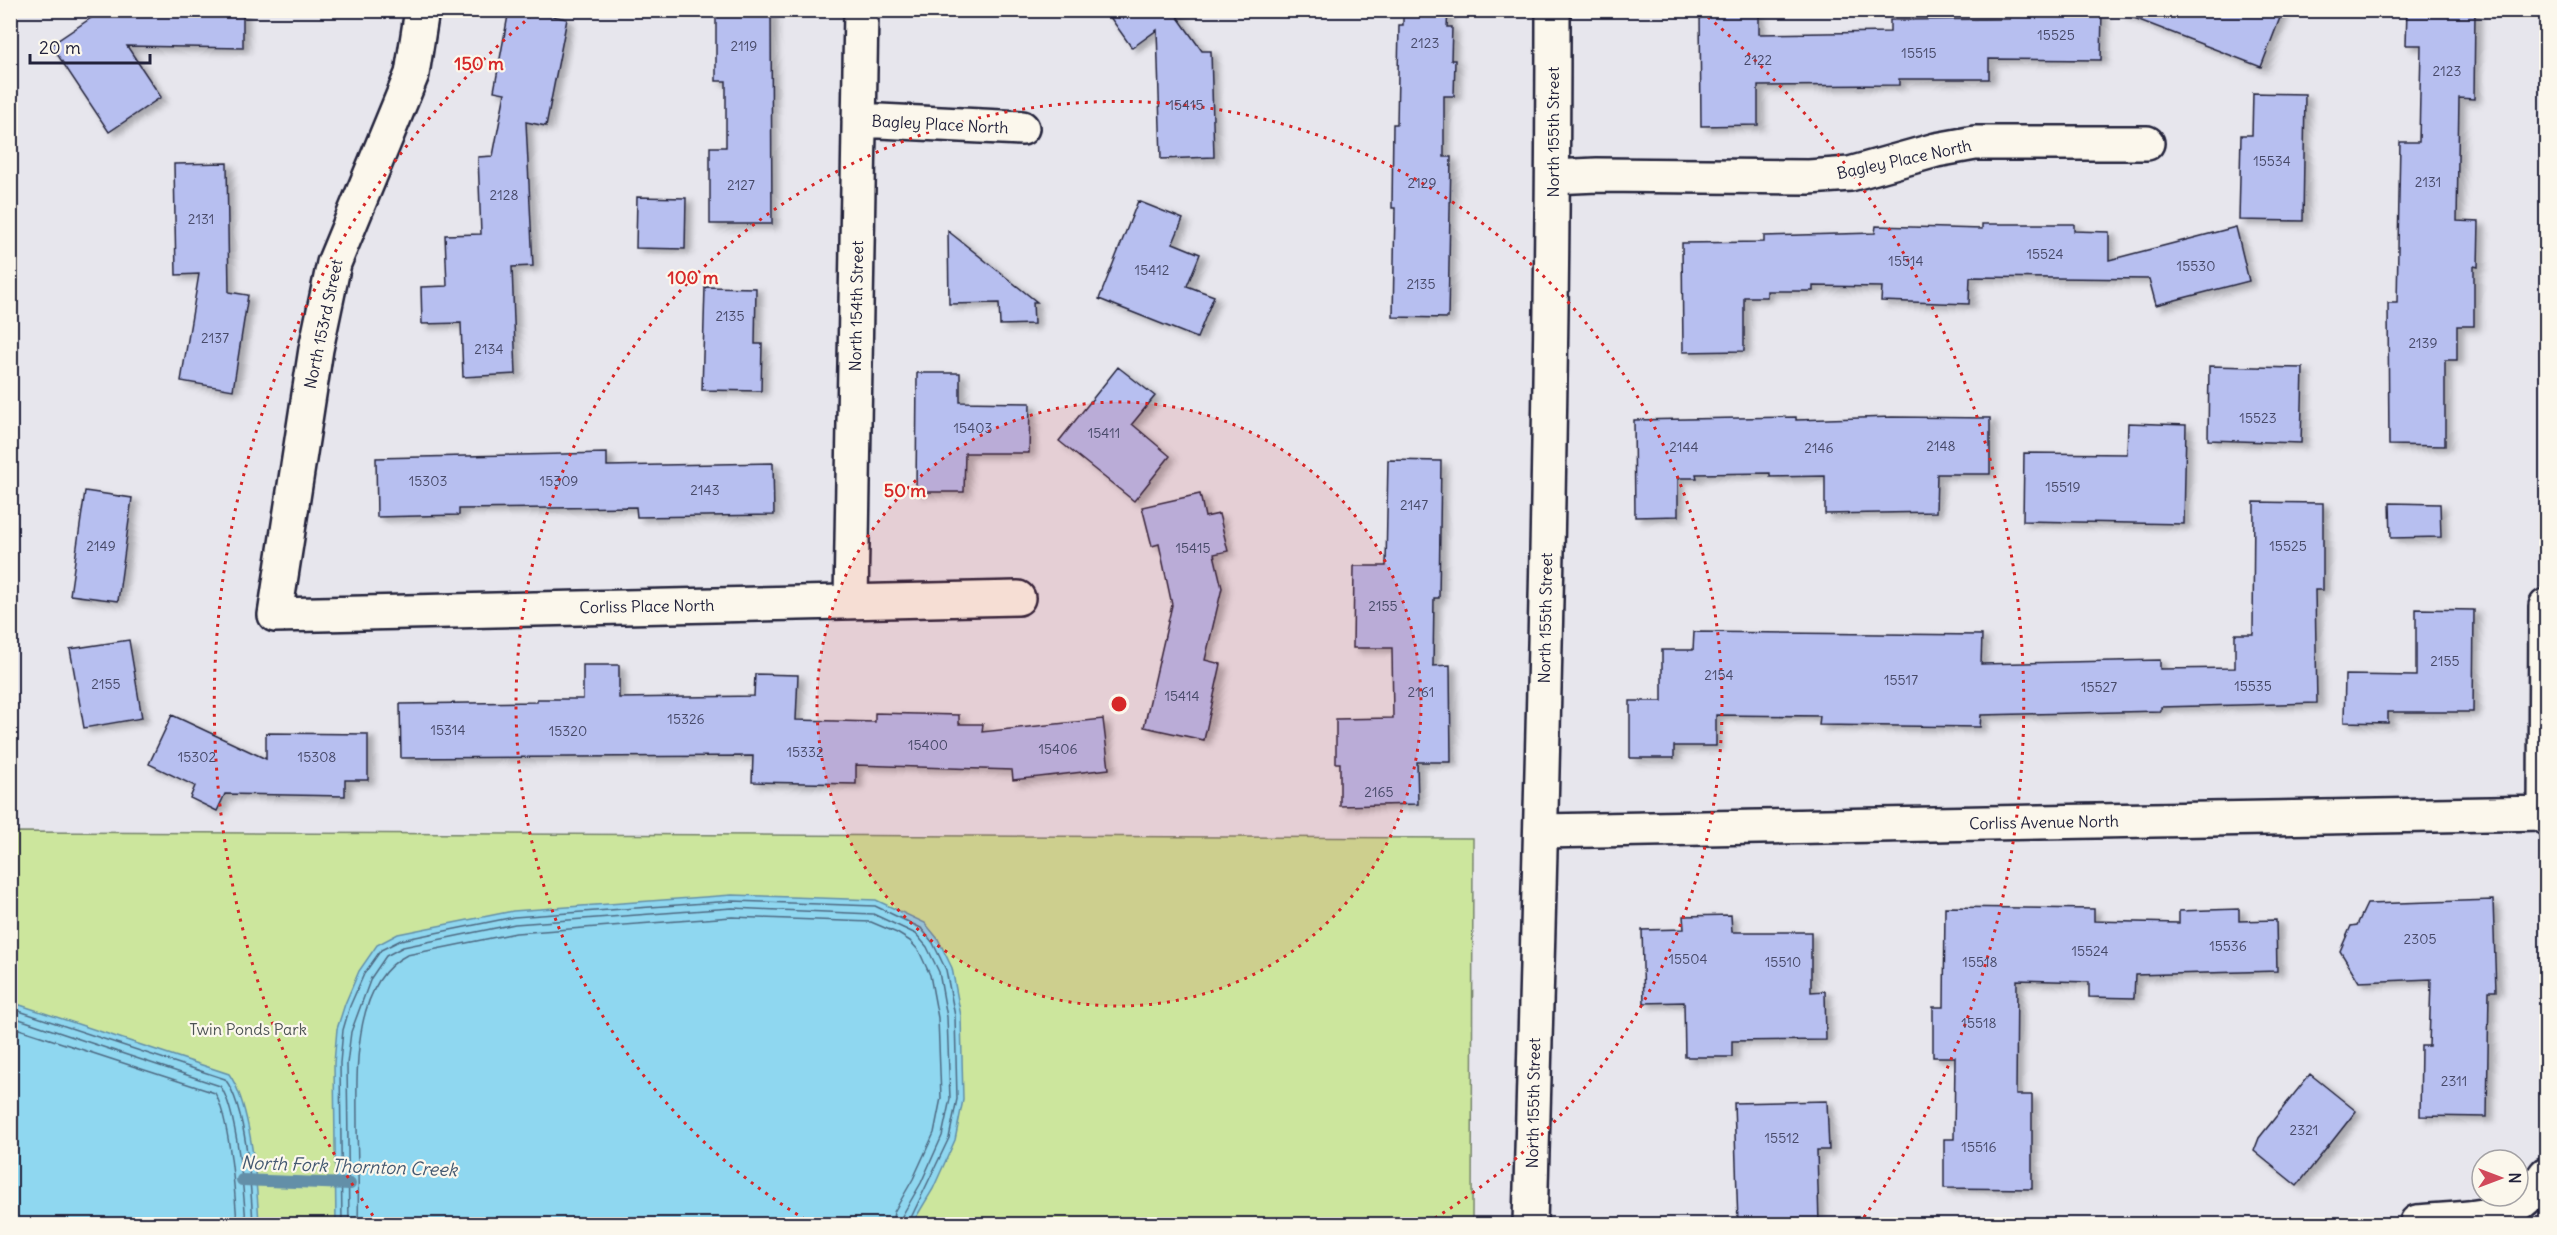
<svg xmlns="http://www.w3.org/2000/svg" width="2557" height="1235" font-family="Delius,sans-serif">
	<defs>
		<filter id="shadow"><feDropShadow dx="6" dy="4" stdDeviation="3" flood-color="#0004"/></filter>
	</defs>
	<rect width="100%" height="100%" fill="#e7e6ed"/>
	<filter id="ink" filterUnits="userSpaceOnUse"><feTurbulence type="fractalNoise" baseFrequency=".0167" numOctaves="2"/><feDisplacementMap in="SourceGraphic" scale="12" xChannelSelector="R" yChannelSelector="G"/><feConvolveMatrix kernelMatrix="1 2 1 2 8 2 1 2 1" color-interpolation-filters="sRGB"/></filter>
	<g filter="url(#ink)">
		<!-- green -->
		<path fill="#cce69d" stroke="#77846c" stroke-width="1.5" d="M11 832 1473 838 1472 1224H11Z"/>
		<!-- water -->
		<path fill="#8fd7f0" stroke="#638fa8" stroke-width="1.5" d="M732 895 876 900 925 923 938 939 952 968 961 1016 963 1100 955 1140 933 1189 912 1224H336L334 1063 337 1029 345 1004 359 971 377 945 398 934 513 911Z
			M11 1002 229 1074C252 1106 257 1184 259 1224H11Z"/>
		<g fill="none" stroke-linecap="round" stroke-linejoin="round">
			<!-- shore -->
			<path stroke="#4e6a83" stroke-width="1.5" d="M10 1008 225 1079C247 1108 251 1188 253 1224
				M10 1016 220 1086C237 1108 244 1194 246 1224
				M10 1026 215 1093C230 1120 235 1192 237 1224
				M342 1224 340 1063 343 1030 350 1006 364 974 381 950 401 940 514 917 732 901 875 906 921 928 933 943 946 970 955 1016 957 1099 949 1138 908 1224
				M349 1224 347 1064 351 1032 371 978 386 956 403 947 515 924 732 908 873 914 916 934 927 947 939 972 947 1017 950 1099 942 1136 921 1183 902 1216 901 1224
				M358 1224C359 1192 358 1160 357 1128 357 1075 351 983 407 955L516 933 732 917 871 922 897 933 910 941 919 951 930 975 938 1018 941 1098 934 1133 913 1179 894 1212 892 1224"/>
			<!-- stream -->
			<path stroke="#638fa8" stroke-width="12" d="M242 1180 350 1184"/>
		</g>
		<!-- building -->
		<path fill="#b7bff0" stroke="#22223b" stroke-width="1.5" filter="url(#shadow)" d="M103 10H243V48L127 46 161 97 109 132 51 45Z
			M509 10H524L567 19 546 126 526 122 533 266 512 267 516 374 463 377 461 323 422 324 421 287 447 286 445 235 481 234 478 157 493 156 505 93 494 91Z
			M716 10H771L772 224H710V147H726V81H716Z
			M1105 10H1184L1177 16 1202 51H1211L1214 157 1161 159 1157 30 1132 48Z
			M1403 10H1448L1447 27H1452L1451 60H1455L1454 96H1444V157H1451L1448 318 1393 317 1395 208H1392L1393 124H1397L1399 25H1403Z
			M1700 10H1759V34L1890 32V20L2010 19V10H2102L2101 60 1989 59V79H1899V85L1758 86V125L1701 126Z
			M2121 10H2283L2261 67 2121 13Z
			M2407 10H2475L2474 99 2459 98 2457 221 2479 222 2478 267 2474 266V326H2457V360H2445V446L2389 445 2388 303H2397L2400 142H2419L2421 45H2406Z
			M2253 93 2305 94 2303 221 2239 220 2241 135H2252Z
			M227 163 229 292 248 295 233 390 181 381 199 274 176 275 174 164Z
			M637 197 686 198 685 249 636 248Z
			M1138 201 1183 219 1173 243 1200 254 1187 286 1214 296 1197 338 1099 299Z
			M1982 224H2074V231L2109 232V260L2236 227 2249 281 2156 305 2149 279 1970 277 1969 304 1881 301 1882 287 1813 286V291H1767V297H1744V351L1683 352 1682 243 1764 242V236L1875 233 1876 226 1982 229Z
			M948 231 1037 302H1033L1034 324 1000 325 999 303 949 304Z
			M705 287 756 288 755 344H762L761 391 702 390Z
			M2209 366 2303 368 2301 443 2208 440Z
			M1118 367 1155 396 1132 424 1170 456 1134 501 1059 441Z
			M917 373H960V402L1030 403 1029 453H965L964 492H916Z
			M1796 417V420L1892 417 1990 418V474H1937L1936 512 1825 514V476L1770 477V473L1696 474 1697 478H1678V516L1635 517 1634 420Z
			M2128 423 2186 425 2184 524 2023 521 2024 453 2127 454Z
			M607 453V466L773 463 774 515 637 517 636 507 459 509V515L377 517 376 458Z
			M1388 460 1441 461 1439 598H1434L1433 666 1450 665 1451 762H1417L1418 804 1340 806V763H1336V719L1393 718 1392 648H1353L1354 566H1386Z
			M85 491 132 498 118 601 70 595Z
			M1200 494 1205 517 1219 514 1228 551 1214 554 1222 588 1205 660 1221 664 1204 740 1144 727 1172 605 1159 544 1152 546 1142 507Z
			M2254 502 2323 503V590H2315L2317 703 2161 707V711L1981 715 1980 727 1819 725 1820 716 1716 715V746H1674V758H1630V701H1662V650H1693L1694 632 1982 635 1981 664 2160 660V669L2235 668V634H2253Z
			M2390 503 2440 504 2441 537 2391 538Z
			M2416 609 2474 610 2473 712H2388V723L2344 722 2345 675 2416 676Z
			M129 640 142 718 84 728 70 649Z
			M583 665H619V698L754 696 755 674 798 675 796 720 875 722V713L959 715V724H983L982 732 1103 719 1109 769 1013 780 1012 770 856 765V784L752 782 753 756 401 758 400 704 537 702V699H583Z
			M172 715 266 759V733L368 734V780H345V796L225 794 217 811 190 798 195 786 149 764Z
			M2493 900 2496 991H2489L2487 1117 2420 1116 2421 1046H2429L2431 979 2359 982 2340 951 2351 926 2357 925 2367 904Z
			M1945 907 2094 909V921L2179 923V911L2239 909V921L2276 920 2277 971 2135 975 2134 998 2089 997V982L2017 980 2016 1095H2032V1189L1944 1188V1139H1954L1955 1057H1933V1007H1944Z
			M1731 915 1732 932H1811V992L1825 991 1826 1040 1732 1041V1057H1685L1684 1002 1644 1003 1642 930 1684 929 1683 916Z
			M2310 1074 2356 1111 2297 1186 2254 1151 2259 1138Z
			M1827 1101 1829 1150H1817L1819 1224H1738L1734 1103Z"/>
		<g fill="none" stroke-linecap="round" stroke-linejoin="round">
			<defs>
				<path id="minor" d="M422 10 412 74 334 263 316 349 275 615 1018 598
					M859 120 1022 128
					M1553 177 1597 175 1809 177 1850 174 1936 150 1975 143H2147
					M851 601 861 10
					M2546 606 2545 813 2546 818
					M1541 831 2546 813
					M2417 1222C2447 1219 2481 1220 2509 1209 2524 1204 2537 1187 2546 1174"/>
				<path id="tertiary" d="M1530 1224C1541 820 1553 415 1553 10"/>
			</defs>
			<!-- minor casing -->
			<use href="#minor" stroke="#22223b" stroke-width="38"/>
			<!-- tertiary casing -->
			<use href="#tertiary" stroke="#22223b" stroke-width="38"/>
			<!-- minor -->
			<use href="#minor" stroke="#fbf7ec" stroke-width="33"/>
			<!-- tertiary -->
			<use href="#tertiary" stroke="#fbf7ec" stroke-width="33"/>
		</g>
	</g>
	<!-- distance rings -->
	<circle cx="1119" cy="704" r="302" fill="#d62828" fill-opacity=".12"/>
	<g fill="none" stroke="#d62828" stroke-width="3" stroke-dasharray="3 6">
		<circle cx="1119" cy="704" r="302"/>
		<path d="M813 1224A603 603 0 1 1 1425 1224"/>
		<path d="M378 1223A905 905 0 0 1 537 11M1701 11A905 905 0 0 1 1860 1223"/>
	</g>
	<g text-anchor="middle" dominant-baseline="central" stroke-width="4.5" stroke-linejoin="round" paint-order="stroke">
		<!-- number labels -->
		<g font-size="14" fill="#474968">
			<text x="2056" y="35">15525</text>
			<text x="1425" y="43">2123</text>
			<text x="744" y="46">2119</text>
			<text x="1919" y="53">15515</text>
			<text x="1758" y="60">2122</text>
			<text x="2447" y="71">2123</text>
			<text x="1186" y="105">15415</text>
			<text x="2272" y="161">15534</text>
			<text x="2428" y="182">2131</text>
			<text x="1422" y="183">2129</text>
			<text x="741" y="185">2127</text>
			<text x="504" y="195">2128</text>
			<text x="201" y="219">2131</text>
			<text x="2045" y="254">15524</text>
			<text x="1906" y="261">15514</text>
			<text x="2196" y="266">15530</text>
			<text x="1152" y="270">15412</text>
			<text x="1421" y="284">2135</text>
			<text x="730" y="316">2135</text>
			<text x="215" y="338">2137</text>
			<text x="2423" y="343">2139</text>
			<text x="489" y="349">2134</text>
			<text x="2258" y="418">15523</text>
			<text x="973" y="428">15403</text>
			<text x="1104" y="433">15411</text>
			<text x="1941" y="446">2148</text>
			<text x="1684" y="447">2144</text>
			<text x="1819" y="448">2146</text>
			<text x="428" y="481">15303</text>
			<text x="559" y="481">15309</text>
			<text x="2063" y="487">15519</text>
			<text x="705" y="490">2143</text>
			<text x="1414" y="505">2147</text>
			<text x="101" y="546">2149</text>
			<text x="2288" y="546">15525</text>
			<text x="1193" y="548">15415</text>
			<text x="1383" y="606">2155</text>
			<text x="2445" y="661">2155</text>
			<text x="1719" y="675">2154</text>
			<text x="1901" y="680">15517</text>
			<text x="106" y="684">2155</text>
			<text x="2253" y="686">15535</text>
			<text x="2099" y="687">15527</text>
			<text x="1421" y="692">2161</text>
			<text x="1182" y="696">15414</text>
			<text x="686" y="719">15326</text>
			<text x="448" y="730">15314</text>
			<text x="568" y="731">15320</text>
			<text x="928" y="745">15400</text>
			<text x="1058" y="749">15406</text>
			<text x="805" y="752">15332</text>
			<text x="197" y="757">15302</text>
			<text x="317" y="757">15308</text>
			<text x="1379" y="792">2165</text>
			<text x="2420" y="939">2305</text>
			<text x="2228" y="946">15536</text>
			<text x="2090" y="951">15524</text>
			<text x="1688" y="959">15504</text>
			<text x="1783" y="962">15510</text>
			<text x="1980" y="962">15518</text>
			<text x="1979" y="1023">15518</text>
			<text x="2454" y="1081">2311</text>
			<text x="2304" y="1130">2321</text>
			<text x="1782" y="1138">15512</text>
			<text x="1979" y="1147">15516</text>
		</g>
		<!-- street labels -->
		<g font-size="16" fill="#22223b" stroke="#fbf7ec">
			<text transform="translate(940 124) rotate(3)">Bagley Place North</text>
			<text transform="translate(1553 132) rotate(-90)">North 155th Street</text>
			<text transform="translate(1904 159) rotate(-12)">Bagley Place North</text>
			<text transform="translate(856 306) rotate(-89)">North 154th Street</text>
			<text transform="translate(323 324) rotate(-78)">North 153rd Street</text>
			<text transform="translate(647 606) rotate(-1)">Corliss Place North</text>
			<text transform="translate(1545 618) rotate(-89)">North 155th Street</text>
			<text transform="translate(2044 822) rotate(-1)">Corliss Avenue North</text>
			<text transform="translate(1533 1103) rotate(-89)">North 155th Street</text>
		</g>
		<!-- park labels -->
		<g font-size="16" fill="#4c5354" stroke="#fbf7ec">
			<text x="248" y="1029">Twin Ponds Park</text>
		</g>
		<!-- water labels -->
		<g font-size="18" font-style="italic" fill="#435871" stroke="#fbf7ec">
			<text transform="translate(349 1166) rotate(2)">North Fork Thornton Creek</text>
		</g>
	</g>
	<circle cx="1119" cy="704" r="9" fill="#d62828" stroke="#fbf7ec" stroke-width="3"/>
	<g font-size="18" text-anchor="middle" font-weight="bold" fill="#d62828" stroke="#fbf7ec" stroke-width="4.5" stroke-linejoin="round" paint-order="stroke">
		<text x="479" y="70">150 m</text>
		<text x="693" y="284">100 m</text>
		<text x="905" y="497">50 m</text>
	</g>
	<!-- margin -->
	<rect width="2557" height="1235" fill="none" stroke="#fbf7ec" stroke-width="36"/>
	<rect x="18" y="18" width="2521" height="1199" fill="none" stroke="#22223b" stroke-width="2" filter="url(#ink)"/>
	<!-- north arrow -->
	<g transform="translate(2500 1178) rotate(90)"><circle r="28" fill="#fbf7ec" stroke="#a4a2a5" stroke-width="1.5"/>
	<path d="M0-4.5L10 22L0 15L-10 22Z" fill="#d1495b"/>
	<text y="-9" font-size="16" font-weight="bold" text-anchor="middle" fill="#22223b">N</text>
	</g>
	<!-- scale -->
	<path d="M30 54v9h120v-9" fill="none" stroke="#22223b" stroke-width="3"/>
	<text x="39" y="54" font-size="18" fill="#22223b" stroke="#fbf7ec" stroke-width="4.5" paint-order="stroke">20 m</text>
</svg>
